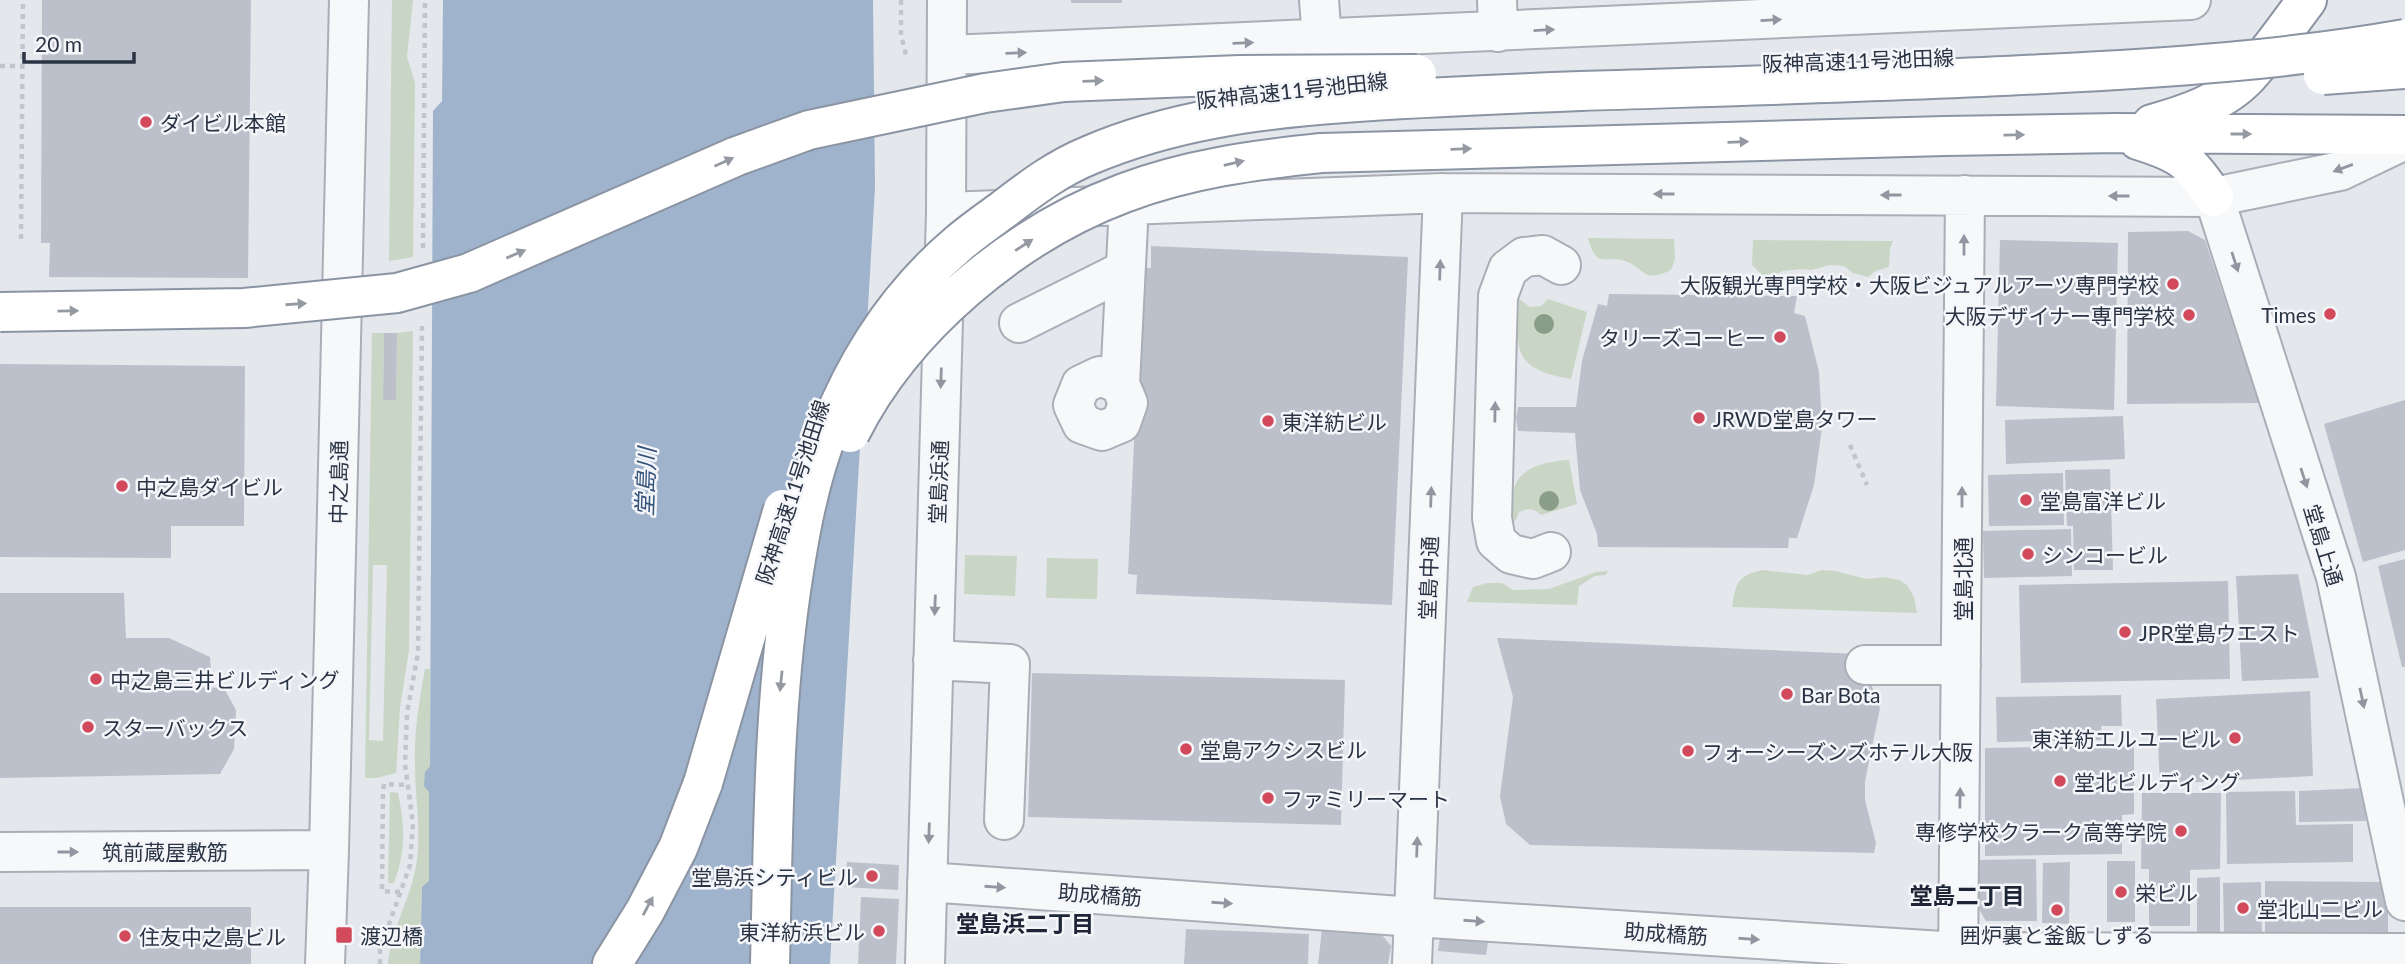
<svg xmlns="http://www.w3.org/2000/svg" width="2405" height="964" font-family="Lato,'Noto Sans JP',sans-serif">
	<rect width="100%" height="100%" fill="#e4e7ec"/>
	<!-- green -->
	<path fill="#c9d6c5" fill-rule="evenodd" d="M392 0H413L407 57 415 83 413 257 389 261Z
		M1588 238 1674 239 1675 259 1671 270C1642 284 1646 268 1625 261 1605 254 1597 271 1588 238Z
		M1753 240 1893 241 1890 249 1889 267 1875 271 1868 277 1853 273 1844 266 1830 265 1811 270 1802 269 1783 271 1771 277 1763 276 1752 265Z
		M1519 299 1530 307 1541 306 1548 299 1587 312 1571 379C1513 369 1516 352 1519 299Z
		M413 331 409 650 400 708 396 773 376 778H365L372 333H384L383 400H396L397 333ZM373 565H387L383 741 369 740Z
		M1569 460 1577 504 1541 515C1534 508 1528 508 1519 512L1516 520 1512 522C1512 511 1512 499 1514 489 1519 466 1550 461 1569 460Z
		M965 555 1017 556 1015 596 964 594Z
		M1047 558 1098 559 1097 599 1046 598Z
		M1762 570 1808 575 1822 570 1835 571 1866 579 1884 577 1899 580 1907 585 1914 597 1917 613 1732 607C1736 583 1737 576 1762 570Z
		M1608 571 1606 575 1595 576 1579 586 1577 605 1467 602 1473 587 1487 583H1502L1513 590 1549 589 1596 572Z
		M425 669H430V766L425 772 429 792V882L422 887 420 964H388C391 930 410 900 416 866 422 832 415 799 415 764 414 732 419 701 425 669Z
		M390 792 398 793C405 827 406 850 394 883H388Z"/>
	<!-- water -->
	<path fill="#9fb4cc" d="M443 0H873L875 187 830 964H420L422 887 429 881V792L424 786 425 772 430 766 433 111 442 101Z"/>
	<!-- building -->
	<path fill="#bbc0ca" d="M42 0H251L248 278 49 277 50 243H41Z
		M1071 0H1122V3H1071Z
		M2188 231 2205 240 2259 403 2127 404 2128 232Z
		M2000 240 2118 243 2114 410 1996 406Z
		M1151 246 1408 257 1392 605 1136 594 1137 575 1128 574 1142 267 1151 268Z
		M1609 294 1797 296 1794 313 1805 316 1819 372 1822 428 1814 485 1797 538H1789L1788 548 1598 547 1597 534 1580 490 1575 433 1518 431 1516 418 1518 407H1576L1582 361 1598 304 1607 306Z
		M384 333H397L396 400H383Z
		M0 364 245 366 244 526H171V558L0 557Z
		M2405 400V550L2363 562 2324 424Z
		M2123 416 2125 459 2006 464 2005 420Z
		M2110 469 2113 570H2074L2073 526H2067L2065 470Z
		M2063 473 2064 525 1989 526 1988 475Z
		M2071 529 2072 576 1984 578 1983 531Z
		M2405 559V667H2402L2378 566Z
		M2298 574 2319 678 2242 681 2236 576Z
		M2228 581 2230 679 2021 683 2019 585Z
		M0 593H124L126 638H169L210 657 211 670 193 671 192 687 224 688 236 710 234 749 220 774 0 778Z
		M1497 638 1860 654 1880 708 1865 781V800L1876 843 1874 853 1530 845 1506 824 1500 796 1513 697Z
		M1032 673 1345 680 1341 825 1028 817Z
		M2310 691 2313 776 2160 784 2156 699Z
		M2121 695 2122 726H2101L2102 740 1997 742 1996 697Z
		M2134 746V814L2122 815V854L1985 856V748Z
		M2363 788 2366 821 2299 822V791Z
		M2295 791 2296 825 2353 824V862L2227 864 2226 792Z
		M2142 793H2221L2220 869 2190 870V926H2149V869H2141Z
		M2036 859 2037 921H1986L1977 906 1978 860Z
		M2107 861H2135V922H2107Z
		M847 862 899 865 898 890 845 887Z
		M2070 862 2069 924 2042 923 2043 863Z
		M2220 877V932H2197V878Z
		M2265 881 2388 882V934L2265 933Z
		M2261 882 2262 933H2224L2223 883Z
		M861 897 899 899 896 964H858Z
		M0 907H251V964H0Z
		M1186 929 1309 934 1308 964H1184Z
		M1322 929 1382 935 1391 946 1388 964H1318Z
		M1440 938 1488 942 1486 955 1438 951Z"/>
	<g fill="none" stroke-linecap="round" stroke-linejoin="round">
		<defs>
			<path id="minor" d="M1319 0 1322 39
				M1497 0 1498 32
				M948 55 2191 0
				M2214 197 2336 577 2405 901
				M946 212 1443 193 2214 197 2340 171 2405 140
				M1019 323 1125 270
				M1120 384 1100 376 1081 385 1073 405 1082 424 1102 431 1121 423 1128 403 1120 384 1129 205
				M1551 552 1533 559 1511 554 1496 541 1492 518 1498 296 1508 269 1524 257 1543 255 1561 265
				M933 660 1010 664 1004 820
				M1865 665H1961
				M0 852 329 850
				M927 882 1414 917 1958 952 2405 953
				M325 964 329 850 349 0
				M925 964 946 212 947 0
				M1412 964 1443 193
				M1958 964 1965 195"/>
			<path id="highway" d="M2152 124C2185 115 2224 102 2248 76 2269 53 2288 25 2307 0
				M1945 136 2116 133 2405 135
				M2138 140C2183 154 2187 159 2214 197
				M612 964 645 911 678 848 703 783"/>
		</defs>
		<!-- minor casing -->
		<use href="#minor" stroke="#a9aeb7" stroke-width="42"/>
		<!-- highway casing -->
		<use href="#highway" stroke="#8b94a3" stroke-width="42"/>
		<!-- path -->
		<path stroke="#c2c5cb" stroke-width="4.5" stroke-dasharray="5 5" stroke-linecap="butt" d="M901 0V35L906 55
			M0 66H22
			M21 239 23 0
			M423 248 425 0
			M1850 445 1867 485
			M400 892 382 891 383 792 384 784 407 785
			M380 964V950L410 865 413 824 405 764 407 713 418 653 422 326"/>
		<!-- minor -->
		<use href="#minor" stroke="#f7f8fa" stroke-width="38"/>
		<!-- highway -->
		<use href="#highway" stroke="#fff" stroke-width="38"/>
		<defs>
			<path id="highway-bridge" d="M2323 75 2405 69
				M0 312 244 308 397 293 469 273 737 156 809 130 985 93 1064 82 1240 75 1417 74
				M850 433C903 327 1014 234 1124 193 1187 169 1254 160 1321 153L1945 136
				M703 783 783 509
				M770 964C773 840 773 715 791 591 799 536 809 479 830 427 858 357 901 292 959 243 973 231 989 220 1004 209 1031 188 1058 168 1090 155 1170 121 1258 109 1344 103 1423 97 1502 94 1581 91 1736 86 1890 82 2045 74 2165 68 2286 60 2405 39"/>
		</defs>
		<!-- highway-bridge casing -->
		<use href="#highway-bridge" stroke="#8b94a3" stroke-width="42" stroke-linecap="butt"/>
		<!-- highway-bridge -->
		<use href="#highway-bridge" stroke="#fff" stroke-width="38"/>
	</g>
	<!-- trees -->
	<g fill="#899d89">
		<circle cx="1544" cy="324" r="10"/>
		<circle cx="1549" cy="501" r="10"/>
	</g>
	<!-- one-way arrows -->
	<defs><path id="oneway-solid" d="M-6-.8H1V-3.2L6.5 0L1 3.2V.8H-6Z" transform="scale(1.75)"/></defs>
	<g fill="#9196a0">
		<use href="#oneway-solid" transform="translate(1771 20) rotate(-3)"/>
		<use href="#oneway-solid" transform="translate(1544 30) rotate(-3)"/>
		<use href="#oneway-solid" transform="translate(1243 43) rotate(-2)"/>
		<use href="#oneway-solid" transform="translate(1016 53) rotate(-2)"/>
		<use href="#oneway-solid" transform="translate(2343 168) rotate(160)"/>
		<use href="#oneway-solid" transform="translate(1664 194) rotate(-180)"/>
		<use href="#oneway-solid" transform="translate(1891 195) rotate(-180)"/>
		<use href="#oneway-solid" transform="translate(2119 196) rotate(-180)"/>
		<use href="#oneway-solid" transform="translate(1964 245) rotate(-90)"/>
		<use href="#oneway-solid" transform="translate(2235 262) rotate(72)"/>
		<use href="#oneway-solid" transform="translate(1440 270) rotate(-88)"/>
		<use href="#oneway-solid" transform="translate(941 378) rotate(92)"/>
		<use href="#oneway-solid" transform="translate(1495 412) rotate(-89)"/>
		<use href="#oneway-solid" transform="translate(2304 478) rotate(72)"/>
		<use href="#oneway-solid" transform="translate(1431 497) rotate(-88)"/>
		<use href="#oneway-solid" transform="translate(1962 497) rotate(-90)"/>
		<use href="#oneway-solid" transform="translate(935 605) rotate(92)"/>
		<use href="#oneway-solid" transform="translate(2362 698) rotate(78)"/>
		<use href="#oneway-solid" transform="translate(1960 798) rotate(-89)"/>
		<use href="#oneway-solid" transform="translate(929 833) rotate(92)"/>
		<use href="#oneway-solid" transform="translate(1417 847) rotate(-88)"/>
		<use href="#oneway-solid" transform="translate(68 852)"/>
		<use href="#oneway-solid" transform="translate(995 887) rotate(4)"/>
		<use href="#oneway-solid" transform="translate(1222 903) rotate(4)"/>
		<use href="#oneway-solid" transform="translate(1474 921) rotate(4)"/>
		<use href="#oneway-solid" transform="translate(1749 939) rotate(4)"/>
	</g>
	<g fill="#959aa2">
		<use href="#oneway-solid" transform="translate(1093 81) rotate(-2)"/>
		<use href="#oneway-solid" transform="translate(2241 134)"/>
		<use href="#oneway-solid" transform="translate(2014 135) rotate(-1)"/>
		<use href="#oneway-solid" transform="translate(1738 142) rotate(-2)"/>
		<use href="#oneway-solid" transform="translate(1461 149) rotate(-2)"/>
		<use href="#oneway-solid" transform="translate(724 162) rotate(-24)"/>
		<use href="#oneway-solid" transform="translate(1234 163) rotate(-13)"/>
		<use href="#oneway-solid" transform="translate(1024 245) rotate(-33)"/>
		<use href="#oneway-solid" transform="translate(516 254) rotate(-23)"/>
		<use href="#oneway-solid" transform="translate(296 304) rotate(-4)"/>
		<use href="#oneway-solid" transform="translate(68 311) rotate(-1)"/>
		<use href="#oneway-solid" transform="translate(781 681) rotate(96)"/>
		<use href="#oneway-solid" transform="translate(648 906) rotate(-62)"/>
	</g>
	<!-- markers -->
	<g fill="#d1495b" stroke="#f4f6f9" stroke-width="2.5">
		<circle cx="146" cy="122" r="7"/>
		<circle cx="2173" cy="284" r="7"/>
		<circle cx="2330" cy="314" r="7"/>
		<circle cx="2189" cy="315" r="7"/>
		<circle cx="1780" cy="337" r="7"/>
		<circle cx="1699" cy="418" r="7"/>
		<circle cx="1268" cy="421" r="7"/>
		<circle cx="122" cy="486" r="7"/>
		<circle cx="2026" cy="500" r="7"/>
		<circle cx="2028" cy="554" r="7"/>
		<circle cx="2125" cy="632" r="7"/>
		<circle cx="96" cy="679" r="7"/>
		<circle cx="1787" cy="694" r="7"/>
		<circle cx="88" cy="727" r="7"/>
		<circle cx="2235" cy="738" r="7"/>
		<circle cx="1186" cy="749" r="7"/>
		<circle cx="1688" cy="751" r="7"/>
		<circle cx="2060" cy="781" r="7"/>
		<circle cx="1268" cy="798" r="7"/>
		<circle cx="2181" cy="831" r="7"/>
		<circle cx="872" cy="876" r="7"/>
		<circle cx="2121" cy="892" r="7"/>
		<circle cx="2243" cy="908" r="7"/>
		<circle cx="2057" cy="910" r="7"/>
		<circle cx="879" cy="931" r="7"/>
		<rect x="335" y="926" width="18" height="18" rx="3.5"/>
		<circle cx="125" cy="936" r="7"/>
	</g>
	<g text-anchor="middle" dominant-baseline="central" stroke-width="5" stroke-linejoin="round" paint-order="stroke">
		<!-- street labels -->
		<g font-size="21" fill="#2b3445" stroke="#f4f6f9">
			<text transform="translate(1858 60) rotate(-2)">阪神高速11号池田線</text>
			<text transform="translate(1292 90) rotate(-6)">阪神高速11号池田線</text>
			<text transform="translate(338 482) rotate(-89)">中之島通</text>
			<text transform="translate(938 482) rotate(-88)">堂島浜通</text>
			<text transform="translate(792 492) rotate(-72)">阪神高速11号池田線</text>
			<text transform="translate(2324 545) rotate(73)">堂島上通</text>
			<text transform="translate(1428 578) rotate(-88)">堂島中通</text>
			<text transform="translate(1962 579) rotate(-90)">堂島北通</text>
			<text x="165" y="851">筑前蔵屋敷筋</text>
			<text transform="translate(1100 894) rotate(4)">助成橋筋</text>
			<text transform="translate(1666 933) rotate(4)">助成橋筋</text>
		</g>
		<!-- poi labels -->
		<g font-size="21" fill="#2b3445" stroke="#f4f6f9" text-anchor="start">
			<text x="160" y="122">ダイビル本館</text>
			<text x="2159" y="284" text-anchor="end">大阪観光専門学校・大阪ビジュアルアーツ専門学校</text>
			<text x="2316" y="314" text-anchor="end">Times</text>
			<text x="2175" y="315" text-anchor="end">大阪デザイナー専門学校</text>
			<text x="1766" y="337" text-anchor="end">タリーズコーヒー</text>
			<text x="1713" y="418">JRWD堂島タワー</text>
			<text x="1282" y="421">東洋紡ビル</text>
			<text x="136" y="486">中之島ダイビル</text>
			<text x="2040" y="500">堂島富洋ビル</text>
			<text x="2042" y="554">シンコービル</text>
			<text x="2139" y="632">JPR堂島ウエスト</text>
			<text x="110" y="679">中之島三井ビルディング</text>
			<text x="1801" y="694">Bar Bota</text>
			<text x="102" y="727">スターバックス</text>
			<text x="2221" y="738" text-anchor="end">東洋紡エルユービル</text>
			<text x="1200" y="749">堂島アクシスビル</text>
			<text x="1702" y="751">フォーシーズンズホテル大阪</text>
			<text x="2074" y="781">堂北ビルディング</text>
			<text x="1282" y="798">ファミリーマート</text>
			<text x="2167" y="831" text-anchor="end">専修学校クラーク高等学院</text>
			<text x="858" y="876" text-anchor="end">堂島浜シティビル</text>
			<text x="2135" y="892">栄ビル</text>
			<text x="2257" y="908">堂北山二ビル</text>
			<text x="865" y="931" text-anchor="end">東洋紡浜ビル</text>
			<text x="2057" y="934" text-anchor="middle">囲炉裏と釜飯 しずる</text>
			<text x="360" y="935">渡辺橋</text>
			<text x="139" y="936">住友中之島ビル</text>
		</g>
		<!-- water labels -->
		<g font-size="23" font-style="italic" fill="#34527a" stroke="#f4f6f9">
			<text transform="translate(645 482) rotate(-88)">堂島川</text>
		</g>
		<!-- neighbourhood labels -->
		<g font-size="23" font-weight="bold" fill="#1d2536" stroke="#f4f6f9">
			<text x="1967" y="895">堂島二丁目</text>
			<text x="1025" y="923">堂島浜二丁目</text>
		</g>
	</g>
	<!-- scale -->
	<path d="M24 52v10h110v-10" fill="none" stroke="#2b3445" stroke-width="3.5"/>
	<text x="35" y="52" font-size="21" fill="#2b3445" stroke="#f4f6f9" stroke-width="5" paint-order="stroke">20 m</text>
</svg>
